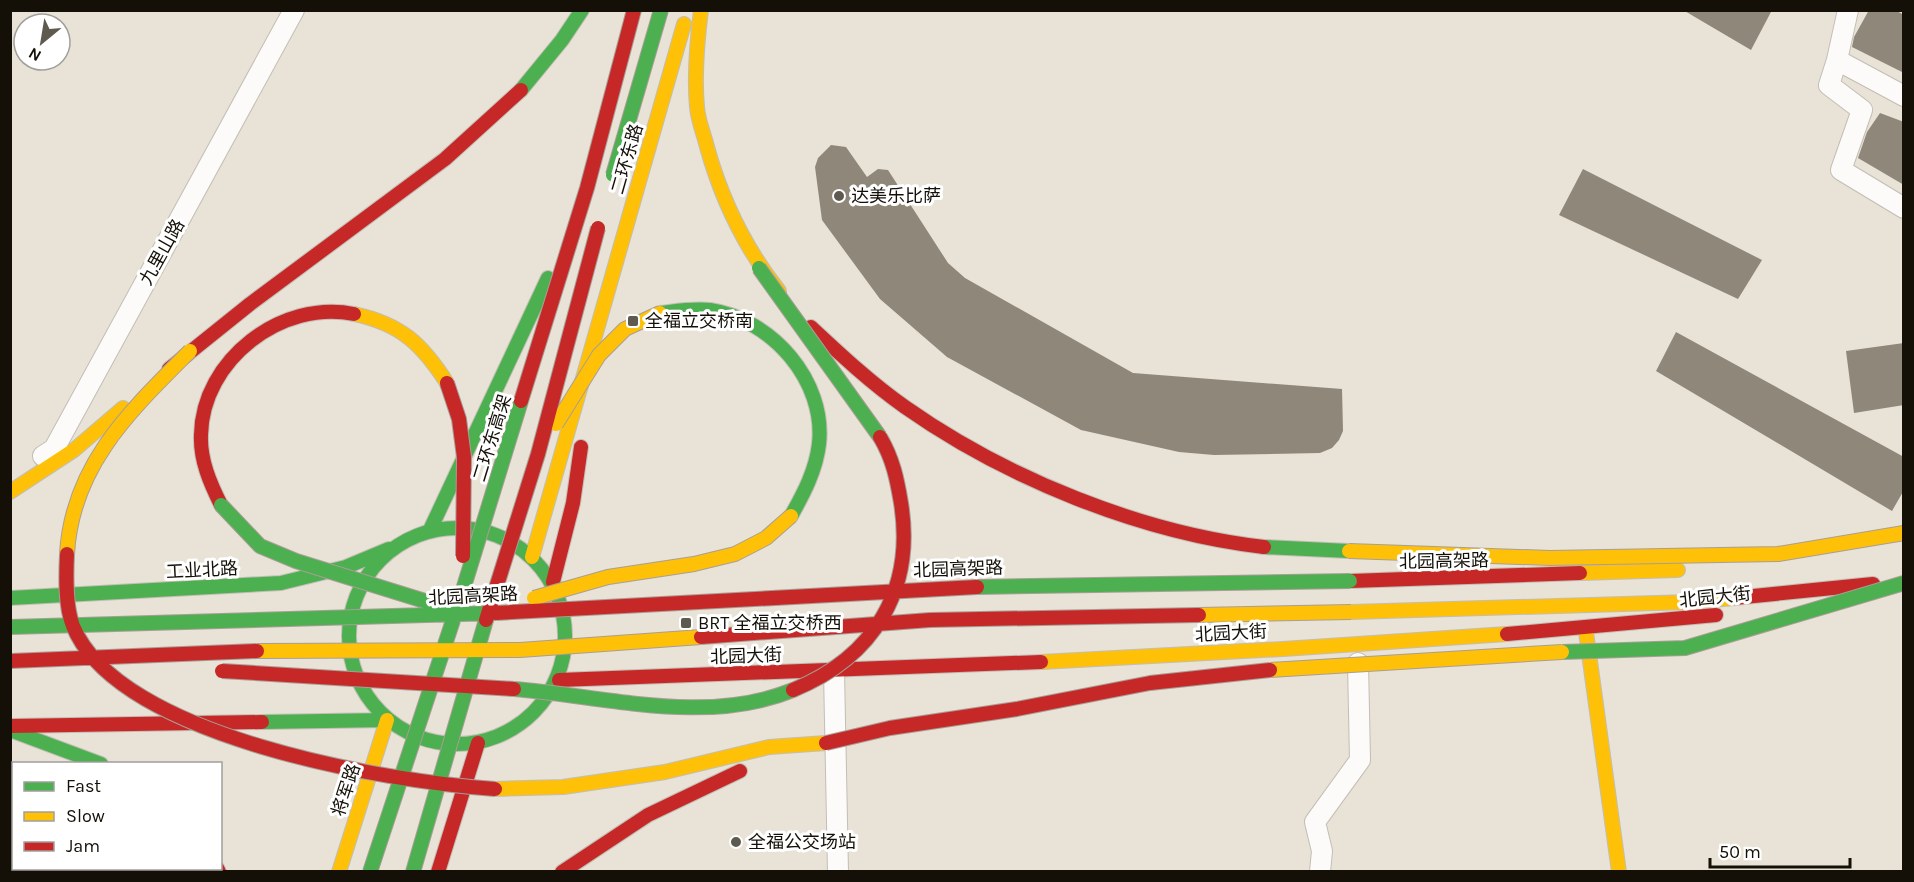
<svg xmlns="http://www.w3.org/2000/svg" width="1914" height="882" font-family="Karla,'Noto Sans SC',sans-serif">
	<rect width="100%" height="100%" fill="#e8e2d7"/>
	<!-- building -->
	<path fill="#8f877a" d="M1683 10H1772L1751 50Z
		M1869 10H1895L1904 15V73L1852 47 1854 37Z
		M1880 113 1904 122V185L1858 158 1867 132Z
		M831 145 846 147 867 177 878 169 888 170 948 263 965 278 1133 373 1342 389 1343 431 1339 440 1332 448 1320 453 1214 455 1179 452 1081 430 947 357 880 299 822 220 815 167 818 158Z
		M1583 169 1762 260 1738 299 1559 215Z
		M1676 332 1904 457V490L1892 511 1656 371Z
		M1904 343V405L1854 413 1846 351Z"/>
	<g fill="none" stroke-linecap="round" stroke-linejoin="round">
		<defs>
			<path id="street" d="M1848 10 1837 60 1904 96
				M1837 60 1829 85 1862 110 1841 170 1904 208
				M43 456 54 449 294 10
				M834 671 838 872
				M1320 872 1322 851 1315 822 1360 760 1358 663"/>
			<path id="fast" d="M521 90 562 40 582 10
				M660 313C677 311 693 308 710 310 772 319 826 381 819 444 816 470 804 493 791 516
				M349 636a108 108 0 1 1 216 0a108 108 0 1 1-216 0Z
				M430 530 548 278
				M1264 547 1349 551
				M10 598 281 583 346 567 389 549
				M262 722 387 720
				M10 730 101 764"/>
			<path id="slow" d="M701 10C697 42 694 75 697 107 698 121 704 134 707 147 722 201 745 248 779 291
				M354 314C401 324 422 344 447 383
				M10 492 74 450 123 408
				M532 557 684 24
				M1580 573 1678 570
				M1351 612 1690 602 1734 598
				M1586 632 1619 872
				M1041 662 1283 649 1507 634
				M495 789 563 787 665 772 769 747 826 743
				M339 872 387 720"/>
			<path id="jam" d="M811 327C841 355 871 383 905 407 1006 478 1141 533 1264 547
				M169 369 250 304 445 159 521 90
				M221 505C210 483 200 460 201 435 202 360 282 299 354 314
				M1350 581 1580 573
				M553 582 573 503 581 447
				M1734 598 1873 584
				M1507 634 1716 615
				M559 680 1041 662
				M10 726 262 722
				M217 868 219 872
				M438 872 478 743
				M562 872 648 815 740 771"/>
		</defs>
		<!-- street casing -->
		<use href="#street" stroke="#c3beb5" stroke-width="22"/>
		<!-- fast casing -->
		<use href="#fast" stroke="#c3beb5" stroke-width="16"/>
		<!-- slow casing -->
		<use href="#slow" stroke="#c3beb5" stroke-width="16"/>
		<!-- jam casing -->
		<use href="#jam" stroke="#c3beb5" stroke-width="16"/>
		<!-- street -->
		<use href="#street" stroke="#fcfbf9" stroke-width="20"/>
		<!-- fast -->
		<use href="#fast" stroke="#4caf50" stroke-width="14"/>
		<!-- slow -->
		<use href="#slow" stroke="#ffc107" stroke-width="14"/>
		<!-- jam -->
		<use href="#jam" stroke="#c62828" stroke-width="14"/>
		<defs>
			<path id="fast-bridge" d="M613 175 661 10
				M759 268 880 437
				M221 505 260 546 296 561 444 607
				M977 587 1350 581
				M10 627 496 613
				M1562 652 1685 648 1904 583
				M514 689C605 696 705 726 793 690
				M370 872 462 593 521 401
				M413 872 486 620"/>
			<path id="slow-bridge" d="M556 424 599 355 625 329 660 313
				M1349 551 1550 558 1778 554 1904 533
				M67 554C72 465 131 410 190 351
				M534 598 608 577 694 564 735 554 766 538 791 516
				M1199 615 1351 612
				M257 651 520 650 701 637
				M1270 670 1562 652"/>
			<path id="jam-bridge" d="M447 383 459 419 464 457 463 556
				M521 401 587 188 634 10
				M67 554C66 575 65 606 73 626 118 737 388 782 495 789
				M496 613 977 587
				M486 620 538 454 598 228
				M701 637 930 620 1199 615
				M10 661 257 651
				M222 671 514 689
				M793 690C874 657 915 590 901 503 897 479 893 459 880 437
				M826 743 890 728 1017 709 1150 683 1270 670"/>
		</defs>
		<!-- fast-bridge casing -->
		<use href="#fast-bridge" stroke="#a99e96" stroke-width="16" stroke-linecap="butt"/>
		<!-- slow-bridge casing -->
		<use href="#slow-bridge" stroke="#a99e96" stroke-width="16" stroke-linecap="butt"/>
		<!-- jam-bridge casing -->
		<use href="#jam-bridge" stroke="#a99e96" stroke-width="16" stroke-linecap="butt"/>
		<!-- fast-bridge -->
		<use href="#fast-bridge" stroke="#4caf50" stroke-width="14"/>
		<!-- slow-bridge -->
		<use href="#slow-bridge" stroke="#ffc107" stroke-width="14"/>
		<!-- jam-bridge -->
		<use href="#jam-bridge" stroke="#c62828" stroke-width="14"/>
	</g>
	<!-- markers -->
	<g fill="#5e5a50" stroke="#fff" stroke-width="2">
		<circle cx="839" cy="196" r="6"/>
		<rect x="627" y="315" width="12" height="12" rx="3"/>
		<rect x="680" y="617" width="12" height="12" rx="3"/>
		<circle cx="736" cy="842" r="6"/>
	</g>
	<g text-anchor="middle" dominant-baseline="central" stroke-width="6" stroke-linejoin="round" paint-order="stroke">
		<!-- street labels -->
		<g font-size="18" fill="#141008" stroke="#fff">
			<text transform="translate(627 159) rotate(-74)">二环东路</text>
			<text transform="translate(162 252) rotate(-61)">九里山路</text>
			<text transform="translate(492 438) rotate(-73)">二环东高架</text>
			<text transform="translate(1444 561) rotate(-1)">北园高架路</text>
			<text transform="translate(958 569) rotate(-2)">北园高架路</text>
			<text transform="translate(202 570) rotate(-3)">工业北路</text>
			<text transform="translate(473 596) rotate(-3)">北园高架路</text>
			<text transform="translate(1715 597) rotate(-6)">北园大街</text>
			<text transform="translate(1231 633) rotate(-3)">北园大街</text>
			<text transform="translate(746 656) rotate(-2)">北园大街</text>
			<text transform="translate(346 790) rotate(-72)">将军路</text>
		</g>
		<!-- poi labels -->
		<g font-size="18" fill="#141008" stroke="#fff" text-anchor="start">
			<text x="851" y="196">达美乐比萨</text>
			<text x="645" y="321">全福立交桥南</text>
			<text x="698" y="623">BRT 全福立交桥西</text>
			<text x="748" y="842">全福公交场站</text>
		</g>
	</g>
	<!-- border -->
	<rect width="1914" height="882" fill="none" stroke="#141008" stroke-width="24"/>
	<!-- legend -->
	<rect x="12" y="762" width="210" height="108" fill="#ffffff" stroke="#a19f9c" stroke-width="1.5"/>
	<rect x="24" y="782" width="30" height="9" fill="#4caf50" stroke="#a19f9c" stroke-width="1.5"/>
	<text x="66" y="792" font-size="18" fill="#141008">Fast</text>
	<rect x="24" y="812" width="30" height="9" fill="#ffc107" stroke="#a19f9c" stroke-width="1.5"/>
	<text x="66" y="822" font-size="18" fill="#141008">Slow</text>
	<rect x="24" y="842" width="30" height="9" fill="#c62828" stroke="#a19f9c" stroke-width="1.5"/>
	<text x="66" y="852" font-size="18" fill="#141008">Jam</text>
	<!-- north arrow -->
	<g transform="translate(42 42) rotate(210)"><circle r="28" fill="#ffffff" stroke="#a19f9c" stroke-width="1.5"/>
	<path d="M0-4.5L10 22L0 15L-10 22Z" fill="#5e5a50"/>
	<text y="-9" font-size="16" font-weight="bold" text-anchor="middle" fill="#141008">N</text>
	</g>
	<!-- scale -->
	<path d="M1710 858v9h140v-9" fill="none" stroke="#141008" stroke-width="3"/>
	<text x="1719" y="858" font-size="18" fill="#141008" stroke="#ffffff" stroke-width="4.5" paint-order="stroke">50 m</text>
</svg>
